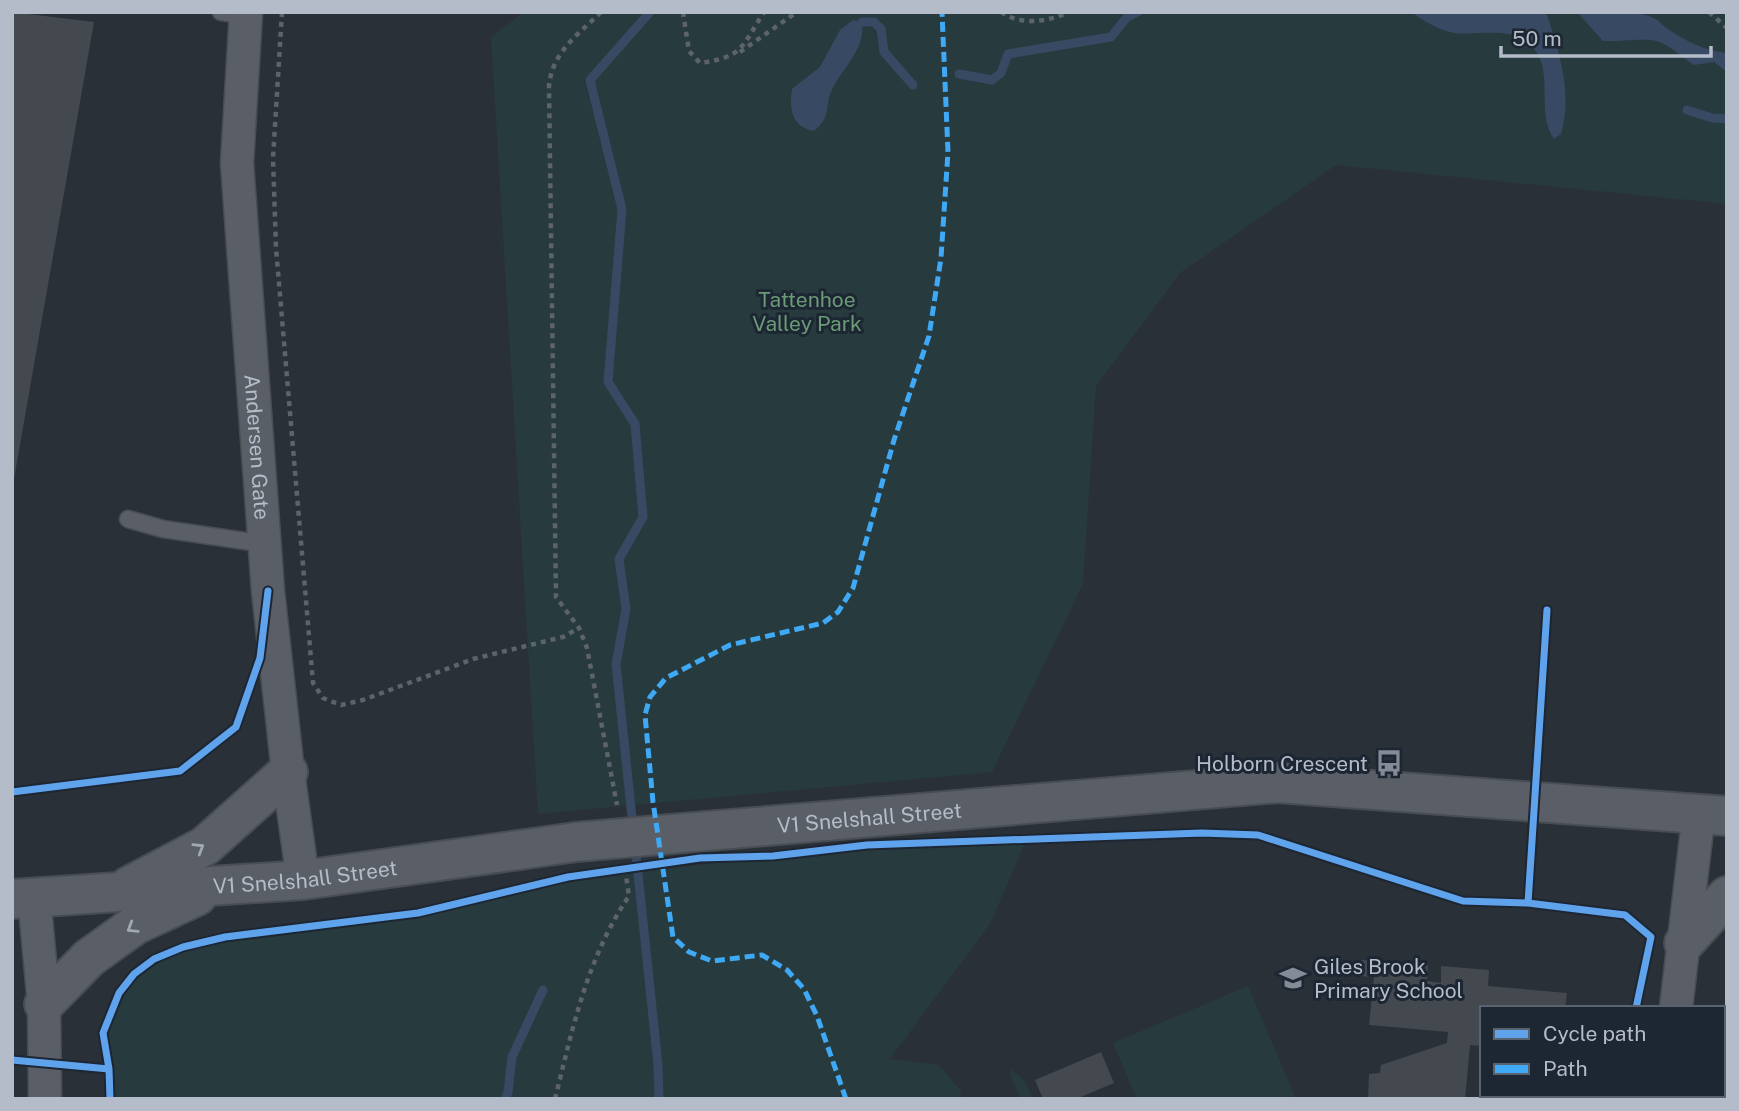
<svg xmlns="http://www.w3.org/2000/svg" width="1739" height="1111" font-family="'Public Sans',sans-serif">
	<rect width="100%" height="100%" fill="#2a3038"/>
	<!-- green -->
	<path fill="#273a3e" d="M524 12H1727V204L1336 165 1180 273 1096 386 1083 584 992 772 538 814 491 37Z
		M1027 838 990 924 890 1059 939 1065 960 1090 962 1099H110L109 1069 103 1033 119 993 134 974 154 959 183 947 225 937 418 913 588 878 867 845Z
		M1248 986 1296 1099H1137L1113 1043Z
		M1011 1069 1025 1081 1033 1099H1020L1010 1075Z"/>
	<!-- water -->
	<path fill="#384963" d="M1411 12H1546C1559 51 1573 93 1561 134L1554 139C1536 113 1553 78 1536 51 1518 24 1480 36 1454 33 1438 30 1424 21 1411 12Z
		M1577 12C1602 12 1631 8 1654 18 1659 20 1662 25 1666 28 1684 40 1705 51 1727 53V72L1714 62 1694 65C1683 58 1672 47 1660 42 1648 37 1619 42 1603 41Z
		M853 20 862 22C866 50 842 67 831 92 824 109 832 116 814 131 791 127 789 108 792 89L820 67 840 30Z"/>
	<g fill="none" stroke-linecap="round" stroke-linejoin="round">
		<!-- stream -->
		<path stroke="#384963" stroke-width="9" d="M862 22H874L881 29 884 52 913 85
			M959 74 992 80 1001 73 1008 54 1111 37 1127 17 1138 12
			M1687 110 1712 118 1727 119
			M633 827 616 664 626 609 619 559 643 517 635 424 608 382 622 209 590 80 650 12
			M635 845 658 1065 659 1099
			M505 1099 508 1092 512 1057 543 990"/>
	</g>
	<!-- building -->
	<path fill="#444950" d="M12 12 94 22 14 479H12Z
		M1361 960 1428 965 1427 981 1441 983V966L1489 970 1488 986 1567 993 1565 1008H1482V1046L1470 1045 1465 1099H1368L1369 1074 1380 1073 1381 1065 1447 1043 1448 1032 1369 1025 1374 977 1359 976Z
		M1101 1052 1114 1083 1076 1099H1043L1035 1080Z"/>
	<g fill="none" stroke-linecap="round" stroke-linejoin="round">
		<defs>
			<path id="service" d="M221 12 245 16
				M128 519 163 529 265 544
				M1547 1099 1548 1095"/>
			<g id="minor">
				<path id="s1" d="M246 12 237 163 268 591 288 772 303 880"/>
				<path d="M34 897 44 1004 45 1099"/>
				<path d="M1676 1008 1699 812"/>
				<path d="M1666 1099 1667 1095"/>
			</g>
			<g id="tertiary">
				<path id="s2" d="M707 831 1278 783 1727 816"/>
				<path d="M129 886 205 846 288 772"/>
				<path id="s3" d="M12 899 303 880 576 842"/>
				<path d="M1684 943 1727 896"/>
				<path d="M44 1004 89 958 135 925 197 896"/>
			</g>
		</defs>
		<!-- service casing -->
		<use href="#service" stroke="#484c53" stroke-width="19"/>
		<!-- minor casing -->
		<use href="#minor" stroke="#484c53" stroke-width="35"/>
		<!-- tertiary casing -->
		<use href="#tertiary" stroke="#484c53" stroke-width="42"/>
		<!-- path -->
		<path stroke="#5d636a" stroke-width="4.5" stroke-dasharray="5 5" stroke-linecap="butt" d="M282 12 273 158 276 248 313 683 323 698 341 705 363 700 473 659 563 637 579 628
			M601 12C578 35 552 52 549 86L556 597 579 628 587 648 617 805
			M683 12 689 51 700 63C744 57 742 46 764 12
			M1001 12C1022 26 1046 22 1069 12
			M1709 12 1727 28
			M740 52 797 12
			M555 1099C573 1027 587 958 629 896L625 869"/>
		<!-- service -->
		<use href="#service" stroke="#5a5e66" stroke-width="16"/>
		<!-- minor -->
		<use href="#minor" stroke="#5a5e66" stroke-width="32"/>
		<!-- tertiary -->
		<use href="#tertiary" stroke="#5a5e66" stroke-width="38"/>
		<defs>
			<path id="tertiary-bridge" d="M576 842 707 831"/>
		</defs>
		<!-- tertiary-bridge casing -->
		<use href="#tertiary-bridge" stroke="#484c53" stroke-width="42" stroke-linecap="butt"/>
		<!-- tertiary-bridge -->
		<use href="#tertiary-bridge" stroke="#5a5e66" stroke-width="38"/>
		<!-- quiet -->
		<path stroke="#3fa9f5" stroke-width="5" stroke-dasharray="10 5" stroke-linecap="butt" d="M846 1099 817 1016 804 989 787 970 762 955 712 961 689 952 673 937 653 802 645 715 650 697 666 678 730 645 823 623 838 612 853 588 894 440 929 336 941 258 948 152 942 12"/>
		<defs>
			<path id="cycleway" d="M12 792 180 771 236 727 260 658 268 591
				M1528 903 1547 610
				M12 1060 109 1069
				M110 1099 109 1069 103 1033 119 993 134 974 154 959 183 947 225 937 418 913 568 877 700 858 773 856 867 845 1202 833 1258 835 1463 901 1528 903 1625 915 1651 937 1636 1008"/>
		</defs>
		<!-- cycleway casing -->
		<use href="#cycleway" stroke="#1d2633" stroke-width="11"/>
		<!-- cycleway -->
		<use href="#cycleway" stroke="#60a3ed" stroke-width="7"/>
	</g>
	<!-- one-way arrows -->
	<defs><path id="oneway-chevron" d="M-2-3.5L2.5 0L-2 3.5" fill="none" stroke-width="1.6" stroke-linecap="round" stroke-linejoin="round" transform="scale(1.75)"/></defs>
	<g stroke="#a2a9b5">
		<use href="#oneway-chevron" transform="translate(199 848) rotate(-31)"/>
		<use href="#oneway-chevron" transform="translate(132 928) rotate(148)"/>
	</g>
	<!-- icons -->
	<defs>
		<symbol id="bus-bare" viewBox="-9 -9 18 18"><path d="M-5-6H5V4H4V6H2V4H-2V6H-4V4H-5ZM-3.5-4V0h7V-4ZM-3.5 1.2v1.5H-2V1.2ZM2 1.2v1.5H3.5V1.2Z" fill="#848b96" stroke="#1d2633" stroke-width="2.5" paint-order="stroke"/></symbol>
		<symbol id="school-bare" viewBox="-9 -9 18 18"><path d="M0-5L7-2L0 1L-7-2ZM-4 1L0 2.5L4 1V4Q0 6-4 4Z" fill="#848b96" stroke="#1d2633" stroke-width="2.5" paint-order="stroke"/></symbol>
	</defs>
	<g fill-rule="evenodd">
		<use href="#bus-bare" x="1370" y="744" width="38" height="38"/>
		<use href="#school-bare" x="1274" y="959" width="38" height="38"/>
	</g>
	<g text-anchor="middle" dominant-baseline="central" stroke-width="6" stroke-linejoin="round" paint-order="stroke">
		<!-- park labels -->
		<g font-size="21" fill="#6b9a76" stroke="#1d2633">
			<text x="807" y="299">Tattenhoe<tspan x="807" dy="24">Valley Park</tspan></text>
		</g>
		<!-- street labels -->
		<g font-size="21" fill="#b4bcc9" stroke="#1d2633">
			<text stroke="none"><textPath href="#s1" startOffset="436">Andersen Gate</textPath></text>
			<text stroke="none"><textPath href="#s2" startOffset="163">V1 Snelshall Street</textPath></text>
			<text stroke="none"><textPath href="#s3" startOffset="294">V1 Snelshall Street</textPath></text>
		</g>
		<!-- poi labels -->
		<g font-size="21" fill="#b4bcc9" stroke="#1d2633" text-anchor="end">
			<text x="1368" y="763">Holborn Crescent</text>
			<text x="1314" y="966" text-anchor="start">Giles Brook<tspan x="1314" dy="24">Primary School</tspan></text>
		</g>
	</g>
	<!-- border -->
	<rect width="1739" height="1111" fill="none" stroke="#b4bcc9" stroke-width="28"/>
	<!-- legend -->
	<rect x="1480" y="1006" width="245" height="91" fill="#1d2633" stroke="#59626f" stroke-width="2"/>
	<rect x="1494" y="1029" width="35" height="10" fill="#60a3ed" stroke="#59626f" stroke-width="2"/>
	<text x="1543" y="1041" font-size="21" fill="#b4bcc9">Cycle path</text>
	<rect x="1494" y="1064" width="35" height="10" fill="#3fa9f5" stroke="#59626f" stroke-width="2"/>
	<text x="1543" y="1076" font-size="21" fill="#b4bcc9">Path</text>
	<!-- scale -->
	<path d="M1501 46v10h210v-10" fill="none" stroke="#b4bcc9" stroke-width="3.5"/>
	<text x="1512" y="46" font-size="21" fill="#b4bcc9" stroke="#1d2633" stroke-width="5" paint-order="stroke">50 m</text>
</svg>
